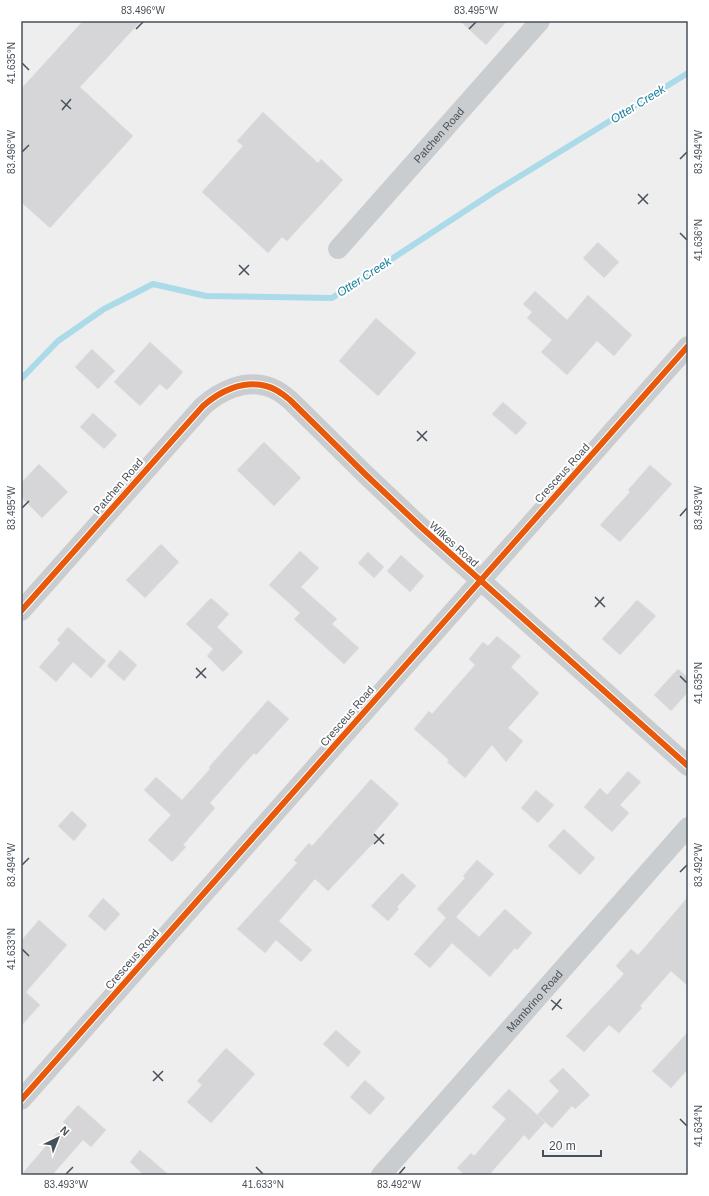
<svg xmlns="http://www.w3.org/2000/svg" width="709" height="1196" font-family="Helvetica,sans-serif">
	<rect width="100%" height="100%" fill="#efeeee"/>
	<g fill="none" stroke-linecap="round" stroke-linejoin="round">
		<!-- stream -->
		<path stroke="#abdae8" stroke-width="6" d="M21 379 58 341 104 309 153 284 206 296 332 298 494 192 688 73"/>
	</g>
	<!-- building -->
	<path fill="#d6d6d8" stroke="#e0e0e1" d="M83 21H141L80 87 133 136 50 228 21 202V89Z
		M460 21H507L486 45Z
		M263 112 318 163 321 159 343 180 287 241 282 237 268 253 202 192 243 146 237 141Z
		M598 242 619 262 604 278 583 258Z
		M535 291 567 320 588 295 632 335 614 356 597 341 567 375 541 352 552 340 527 318 532 312 523 304Z
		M376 318 416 353 378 396 339 361Z
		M150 342 183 372 167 390 160 384 140 406 114 382Z
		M92 349 115 371 98 389 75 367Z
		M503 402 527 423 516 435 492 414Z
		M93 413 117 435 104 449 80 427Z
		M264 442 301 478 274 506 237 470Z
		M39 464 68 492 42 518 21 497V483Z
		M650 465 672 484 620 542 600 525 630 492 628 490Z
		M161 544 179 562 145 598 126 580Z
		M300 551 319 568 301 587 337 619 332 624 359 648 344 664 294 619 300 613 269 585Z
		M368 552 384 567 374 578 358 563Z
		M401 555 424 576 410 592 387 571Z
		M211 598 229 614 217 627 243 652 223 672 207 656 213 649 186 624Z
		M637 600 656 616 620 655 602 639Z
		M68 627 106 661 91 678 73 662 56 682 39 667 60 643 57 640Z
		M497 636 521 656 511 667 539 693 508 728 523 741 506 762 492 745 465 778 447 762 449 760 414 729 429 711 432 714 475 665 469 659 483 642 488 646Z
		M120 650 137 665 124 681 107 666Z
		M678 669 688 678V692L671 711 654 695Z
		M268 700 289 719 256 755 254 753 210 803 215 808 183 845 186 847 172 862 148 840 171 815 144 790 156 777 182 800 210 769 209 767Z
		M628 771 641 782 620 805 629 813 612 832 584 807 600 788 607 795Z
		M371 779 399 804 373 834 378 838 328 891 315 879 279 921 312 950 301 962 276 940 265 953 237 929 297 863 294 860 309 843 312 846Z
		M536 790 554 805 538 823 521 808Z
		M72 811 87 825 74 841 58 826Z
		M564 829 595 858 580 875 548 846Z
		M477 860 494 874 456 917 479 937 505 909 532 933 517 950 515 948 490 977 452 943 430 968 414 954 446 918 437 909 465 878 463 876Z
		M402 873 416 886 397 907 399 909 388 921 371 906Z
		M688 897V986L671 971 640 1006 642 1008 619 1033 609 1025 584 1052 566 1036 624 974 616 966 631 949 638 955Z
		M103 898 120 914 105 931 88 916Z
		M39 920 67 945 26 992 40 1005 21 1026V941Z
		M336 1030 361 1052 348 1067 323 1044Z
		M688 1032V1069L671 1088 652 1071Z
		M226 1048 255 1074 211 1123 187 1102 202 1085 197 1081Z
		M563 1068 590 1095 575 1109 572 1106 552 1128 537 1115 559 1091 549 1081Z
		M365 1080 385 1098 370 1115 350 1097Z
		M509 1089 545 1122 529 1140 524 1135 489 1175H465L457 1168 471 1153 474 1156 506 1119 492 1107Z
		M78 1105 106 1130 91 1147 83 1140 52 1175H21L65 1124 63 1122Z
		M140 1150 169 1175H144L130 1162Z"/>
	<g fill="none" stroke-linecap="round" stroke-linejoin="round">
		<!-- minor -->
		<g stroke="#cacdcf" stroke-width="20">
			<path id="s1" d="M338 249 540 21"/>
			<path d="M21 611 203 406C220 391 243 380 266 386 275 388 283 394 290 400L365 474 422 528 688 766"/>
			<path d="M21 1100 688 346"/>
			<path id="s2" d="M381 1175 688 827"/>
		</g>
		<defs>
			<path id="cycleway" d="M21 611 203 406C220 391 243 380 266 386 275 388 283 394 290 400L365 474 422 528 688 766
				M21 1100 688 346"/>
		</defs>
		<!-- cycleway casing -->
		<use href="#cycleway" stroke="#fff" stroke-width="8"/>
		<!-- cycleway -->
		<use href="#cycleway" stroke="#e8590c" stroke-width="6"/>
	</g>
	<!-- ticks -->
	<path fill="none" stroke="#475059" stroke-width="1.5" d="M136 29 143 22M469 29 476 22M22 63 29 70M61 100 71 109M62 110 71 99M22 152 29 145M680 159 687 152M638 194 648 204M638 204 648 194M680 233 687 240M239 265 249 275M239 275 249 265M417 431 427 441M417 441 427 431M22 508 29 501M680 516 687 508M595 597 605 607M595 607 604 597M196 668 206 678M680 676 687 683M196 678 206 668M374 834 384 844M374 844 384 834M22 865 29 858M680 872 687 865M22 949 29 956M551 1000 562 1009M552 1010 561 999M153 1071 163 1081M153 1081 163 1071M680 1119 687 1126M256 1167 263 1174M66 1174 73 1167M399 1174 405 1167"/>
	<g text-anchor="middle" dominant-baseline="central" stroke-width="4" stroke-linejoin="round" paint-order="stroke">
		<!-- street labels -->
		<g font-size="11" fill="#475059" stroke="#fff">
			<text stroke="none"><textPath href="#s1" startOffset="152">Patchen Road</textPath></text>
			<text transform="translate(562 473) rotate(-48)">Cresceus Road</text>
			<text transform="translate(118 486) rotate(-49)">Patchen Road</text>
			<text transform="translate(454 544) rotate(42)">Wilkes Road</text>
			<text transform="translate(347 716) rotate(-49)">Cresceus Road</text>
			<text transform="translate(132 959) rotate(-49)">Cresceus Road</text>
			<text stroke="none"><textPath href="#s2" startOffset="232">Mambrino Road</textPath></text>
		</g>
		<!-- water labels -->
		<g font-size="12" font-style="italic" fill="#167e9d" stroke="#fff">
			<text transform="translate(638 104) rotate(-32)">Otter Creek</text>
			<text transform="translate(364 277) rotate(-33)">Otter Creek</text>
		</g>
	</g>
	<!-- border -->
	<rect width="709" height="1196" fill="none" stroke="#ffffff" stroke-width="44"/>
	<!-- north arrow -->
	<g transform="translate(58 1138) rotate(43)" stroke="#ffffff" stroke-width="3" paint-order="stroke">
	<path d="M0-3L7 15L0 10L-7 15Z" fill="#475059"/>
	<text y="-6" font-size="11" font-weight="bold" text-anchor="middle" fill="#475059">N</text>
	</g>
	<!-- scale -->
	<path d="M543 1150v6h58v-6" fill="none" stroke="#475059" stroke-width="2"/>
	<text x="549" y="1150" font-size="12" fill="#475059" stroke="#ffffff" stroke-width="3" paint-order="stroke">20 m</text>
	<rect x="22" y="22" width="665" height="1152" fill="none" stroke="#475059" stroke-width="1.5"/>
	<g font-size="10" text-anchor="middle" fill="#475059">
		<text x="143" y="14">83.496°W</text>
		<text x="476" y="14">83.495°W</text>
		<text transform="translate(11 63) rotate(-90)" y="4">41.635°N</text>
		<text transform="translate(698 152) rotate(-90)" y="4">83.494°W</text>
		<text transform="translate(11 152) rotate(-90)" y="4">83.496°W</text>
		<text transform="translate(698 240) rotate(-90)" y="4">41.636°N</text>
		<text transform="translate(698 508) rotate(-90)" y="4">83.493°W</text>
		<text transform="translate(11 508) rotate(-90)" y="4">83.495°W</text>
		<text transform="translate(698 683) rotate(-90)" y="4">41.635°N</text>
		<text transform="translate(698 865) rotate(-90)" y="4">83.492°W</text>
		<text transform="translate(11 865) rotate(-90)" y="4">83.494°W</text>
		<text transform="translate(11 949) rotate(-90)" y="4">41.633°N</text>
		<text transform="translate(698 1126) rotate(-90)" y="4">41.634°N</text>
		<text x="66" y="1188">83.493°W</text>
		<text x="263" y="1188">41.633°N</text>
		<text x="399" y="1188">83.492°W</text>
	</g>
</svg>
